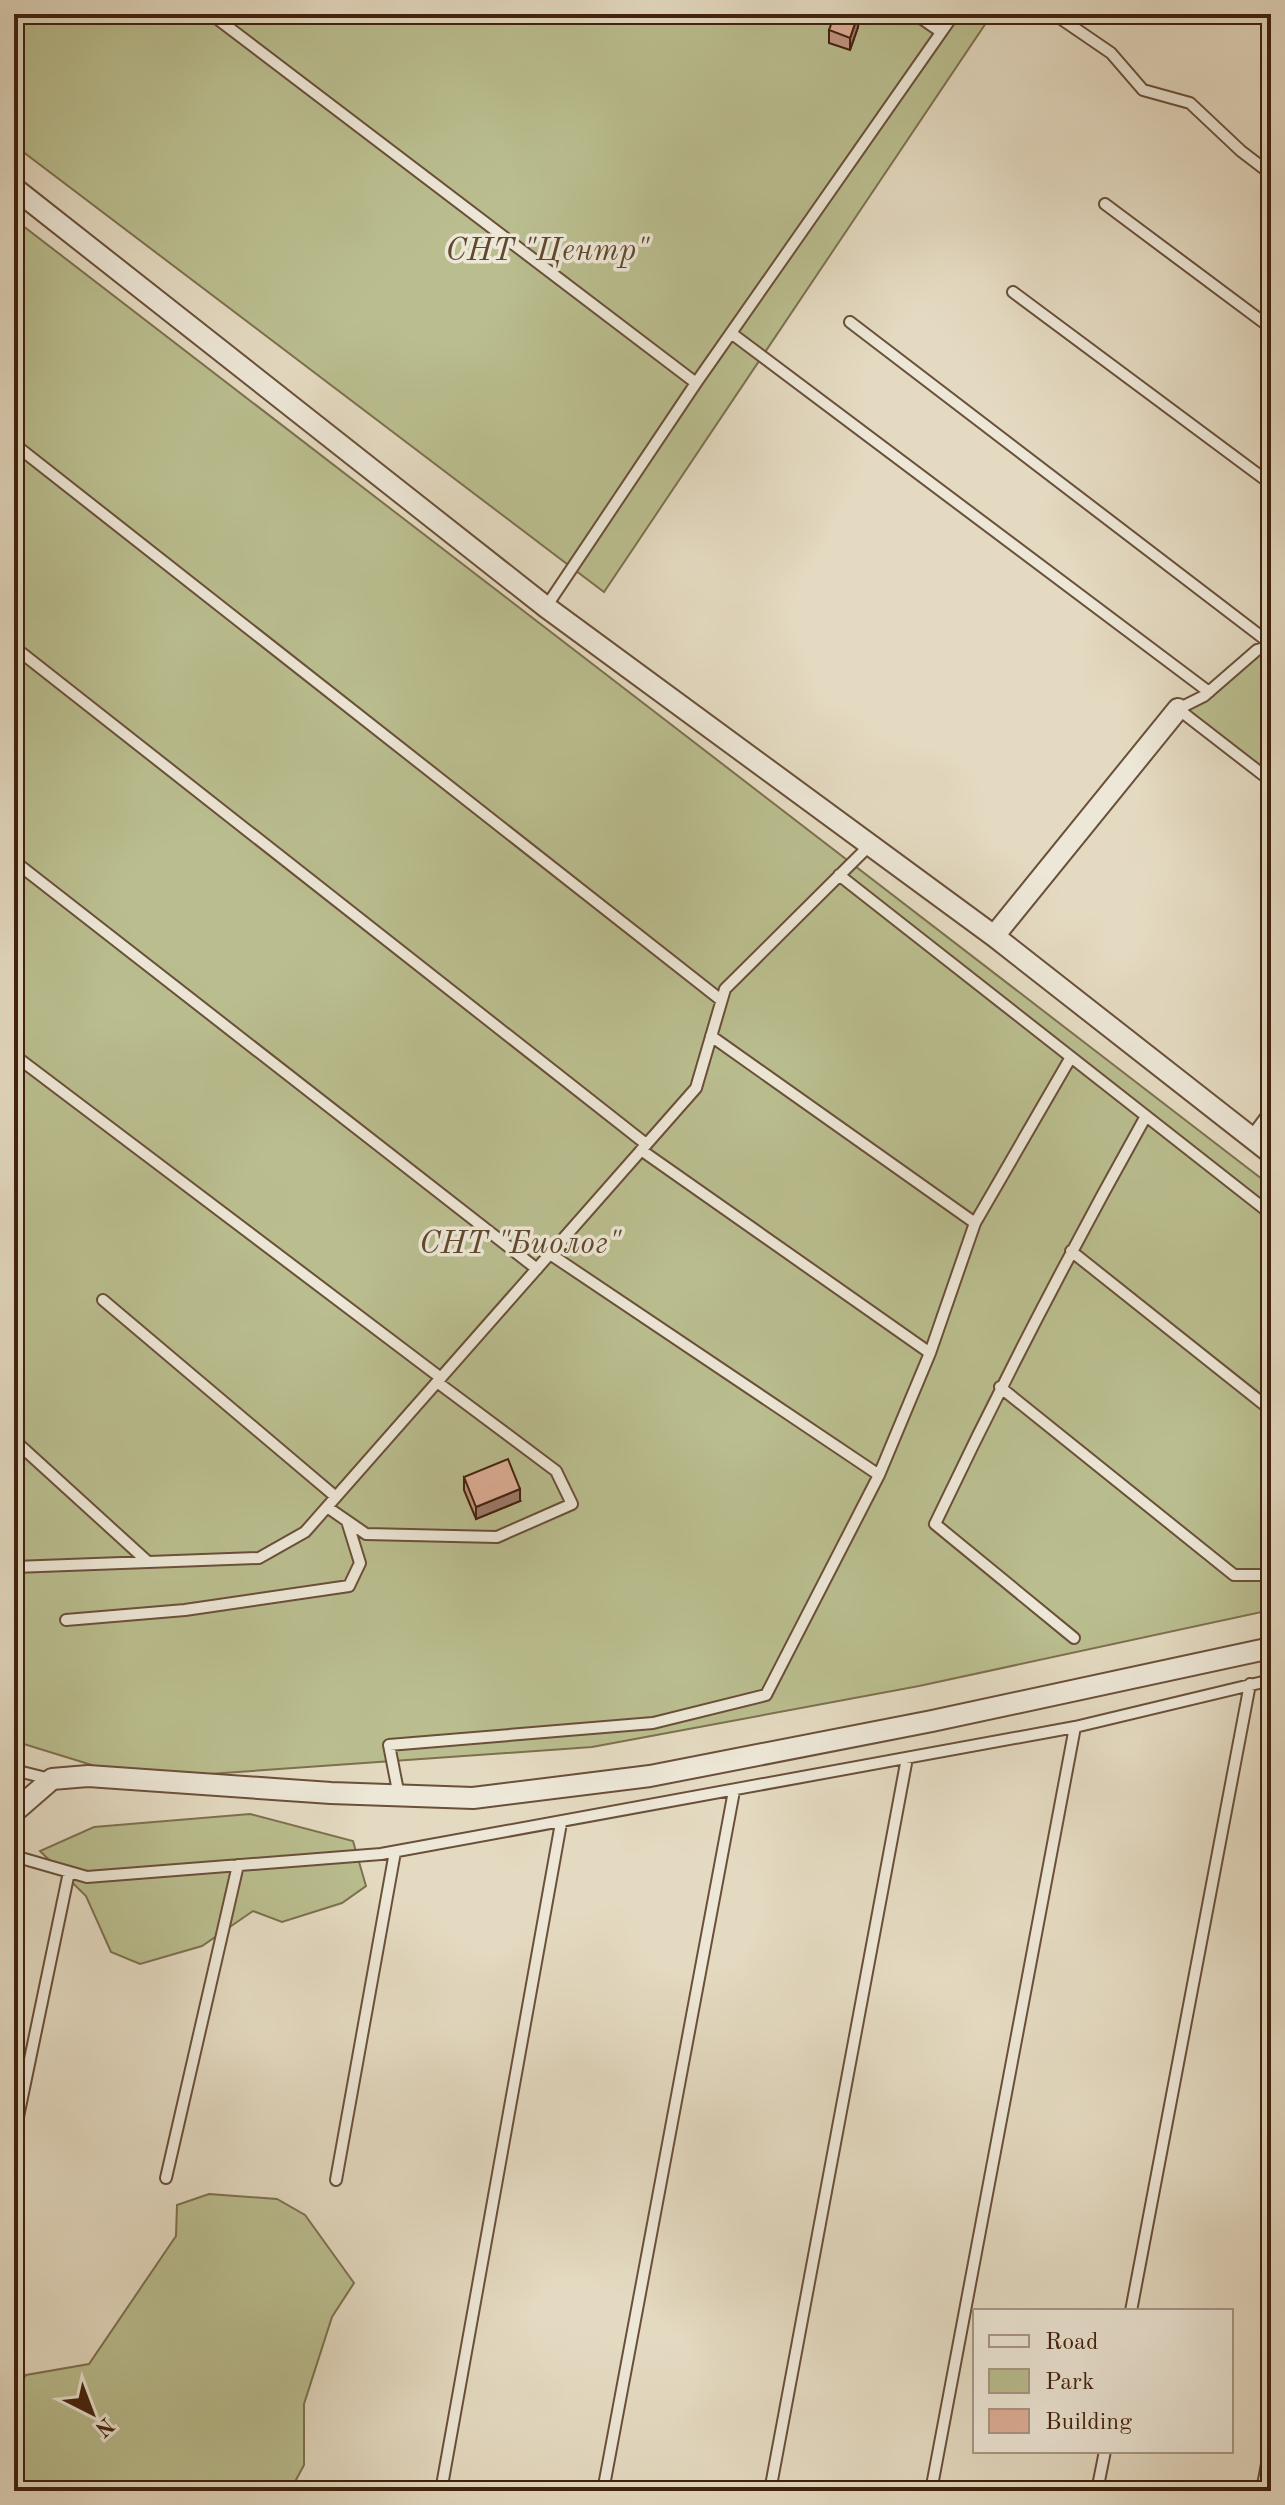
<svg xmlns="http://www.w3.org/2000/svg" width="1285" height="2505" font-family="'Old Standard TT',serif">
	<rect width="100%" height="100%" fill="#e4dac1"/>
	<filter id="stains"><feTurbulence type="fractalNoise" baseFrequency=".0025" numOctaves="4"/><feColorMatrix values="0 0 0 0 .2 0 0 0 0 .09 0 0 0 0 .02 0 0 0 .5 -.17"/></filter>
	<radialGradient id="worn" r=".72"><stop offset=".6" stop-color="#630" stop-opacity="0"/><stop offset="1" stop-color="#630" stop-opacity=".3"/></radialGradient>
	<!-- green -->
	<path fill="#babe8f" stroke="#7e704e" stroke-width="2" d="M14 14H992L604 592 14 145Z
		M14 219 1271 1186V1610L919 1686 592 1747 137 1779 14 1741Z
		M1271 646V782L1178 709 1257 650Z
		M250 1814 353 1841 366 1886 342 1903 282 1922 253 1911 202 1946 140 1964 111 1952 86 1896 40 1851 94 1827Z
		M209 2194 277 2199 305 2215 354 2283 332 2317 304 2404V2465L290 2491H14V2391L26 2375 89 2364 176 2236 177 2205Z"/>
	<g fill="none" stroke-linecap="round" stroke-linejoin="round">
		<defs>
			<path id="service" d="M211 14 696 383
				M915 14 941 32
				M1054 14 1111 53 1143 90 1190 103 1241 151 1271 174
				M1256 14 1271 24
				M1105 204 1271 328
				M1013 292 1271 484
				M850 322 1271 644
				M731 333 1209 692
				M14 444 721 1000
				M546 607 696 383 954 14
				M1271 646 1257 650 1204 696 1178 709 1271 781
				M14 647 646 1144
				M14 861 537 1269
				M839 875 1271 1214
				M711 1036 975 1223
				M14 1055 441 1378
				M1251 1137 1271 1110
				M641 1150 930 1353
				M1071 1251 1271 1410
				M550 1254 879 1475
				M103 1300 336 1497
				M1000 1387 1234 1575H1271
				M14 1440 148 1562
				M327 1507 366 1534 497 1537 572 1504 556 1471 437 1382
				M14 1567 259 1558 305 1532 696 1088 725 989 870 845
				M66 1620 185 1610 349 1586 360 1563 347 1521
				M1074 1638 935 1524C1001 1385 1071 1250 1146 1116
				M14 1770 50 1779
				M399 1796 389 1745 653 1723 766 1695 879 1475 930 1353 975 1223 1071 1057
				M14 1856 87 1877 381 1854 1075 1727 1271 1680
				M14 2136 69 1872
				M166 2178 238 1865
				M336 2180 395 1852
				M1131 2311 1250 1684
				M441 2491 561 1823
				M603 2491 734 1791
				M770 2491 907 1758
				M931 2491 1075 1727
				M1097 2491 1105 2451
				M1262 2491 1271 2442"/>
			<path id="minor" d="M14 188 546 607 994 936 1271 1153
				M994 936 1178 709
				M14 1812 52 1779 88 1776 331 1793 473 1798 650 1776 932 1721 1271 1648"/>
		</defs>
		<!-- service casing -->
		<use href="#service" stroke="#6a4f39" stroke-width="14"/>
		<!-- minor casing -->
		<use href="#minor" stroke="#6a4f39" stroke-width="24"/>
		<!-- service -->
		<use href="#service" stroke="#ede7d7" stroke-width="10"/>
		<!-- minor -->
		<use href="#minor" stroke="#ede7d7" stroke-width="20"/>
	</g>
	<!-- wall -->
	<path fill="#c09683" stroke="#42210c" stroke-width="2" d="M858 27 850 50 829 43V30Z
		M464 1477 520 1501 476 1519 464 1490Z"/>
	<!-- shaded-wall -->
	<path fill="#9c7a6a" stroke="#42210c" stroke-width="2" d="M858 15V27L850 50V38Z
		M520 1489V1501L476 1519V1507Z"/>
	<!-- building -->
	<path fill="#dfaf98" stroke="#42210c" stroke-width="2" d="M835 14 858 15 850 38 829 30Z
		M508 1459 520 1489 476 1507 464 1477Z"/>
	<g text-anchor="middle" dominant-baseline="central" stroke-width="7" stroke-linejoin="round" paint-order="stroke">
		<!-- park labels -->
		<g font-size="32" font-style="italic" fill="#60482d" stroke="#ede7d7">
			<text x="547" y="252">СНТ "Центр"</text>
			<text x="520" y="1245">СНТ "Биолог"</text>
		</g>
	</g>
	<!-- margin -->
	<rect width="1285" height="2505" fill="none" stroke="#e4dac1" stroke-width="48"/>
	<rect x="16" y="16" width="1253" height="2473" fill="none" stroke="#42210c" stroke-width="4"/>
	<rect x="24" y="24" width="1237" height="2457" fill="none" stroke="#42210c" stroke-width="2"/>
	<!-- legend -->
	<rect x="973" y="2309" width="260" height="144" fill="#ede7d7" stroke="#a99886" stroke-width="2"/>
	<rect x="989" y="2335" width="40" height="12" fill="#ede7d7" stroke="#a99886" stroke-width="2"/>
	<text x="1045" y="2349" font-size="24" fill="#42210c">Road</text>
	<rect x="989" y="2369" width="40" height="24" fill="#babe8f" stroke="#a99886" stroke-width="2"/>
	<text x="1045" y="2389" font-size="24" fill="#42210c">Park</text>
	<rect x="989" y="2409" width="40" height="24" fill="#dfaf98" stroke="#a99886" stroke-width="2"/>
	<text x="1045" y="2429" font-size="24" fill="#42210c">Building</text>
	<!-- north arrow -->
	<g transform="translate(92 2413) rotate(138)" stroke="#ede7d7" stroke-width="6" paint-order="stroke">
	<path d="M0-6L14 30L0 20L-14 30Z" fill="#42210c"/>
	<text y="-12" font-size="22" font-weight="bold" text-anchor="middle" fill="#42210c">N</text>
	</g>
	<rect width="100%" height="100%" filter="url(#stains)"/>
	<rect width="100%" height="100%" fill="url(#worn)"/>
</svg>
